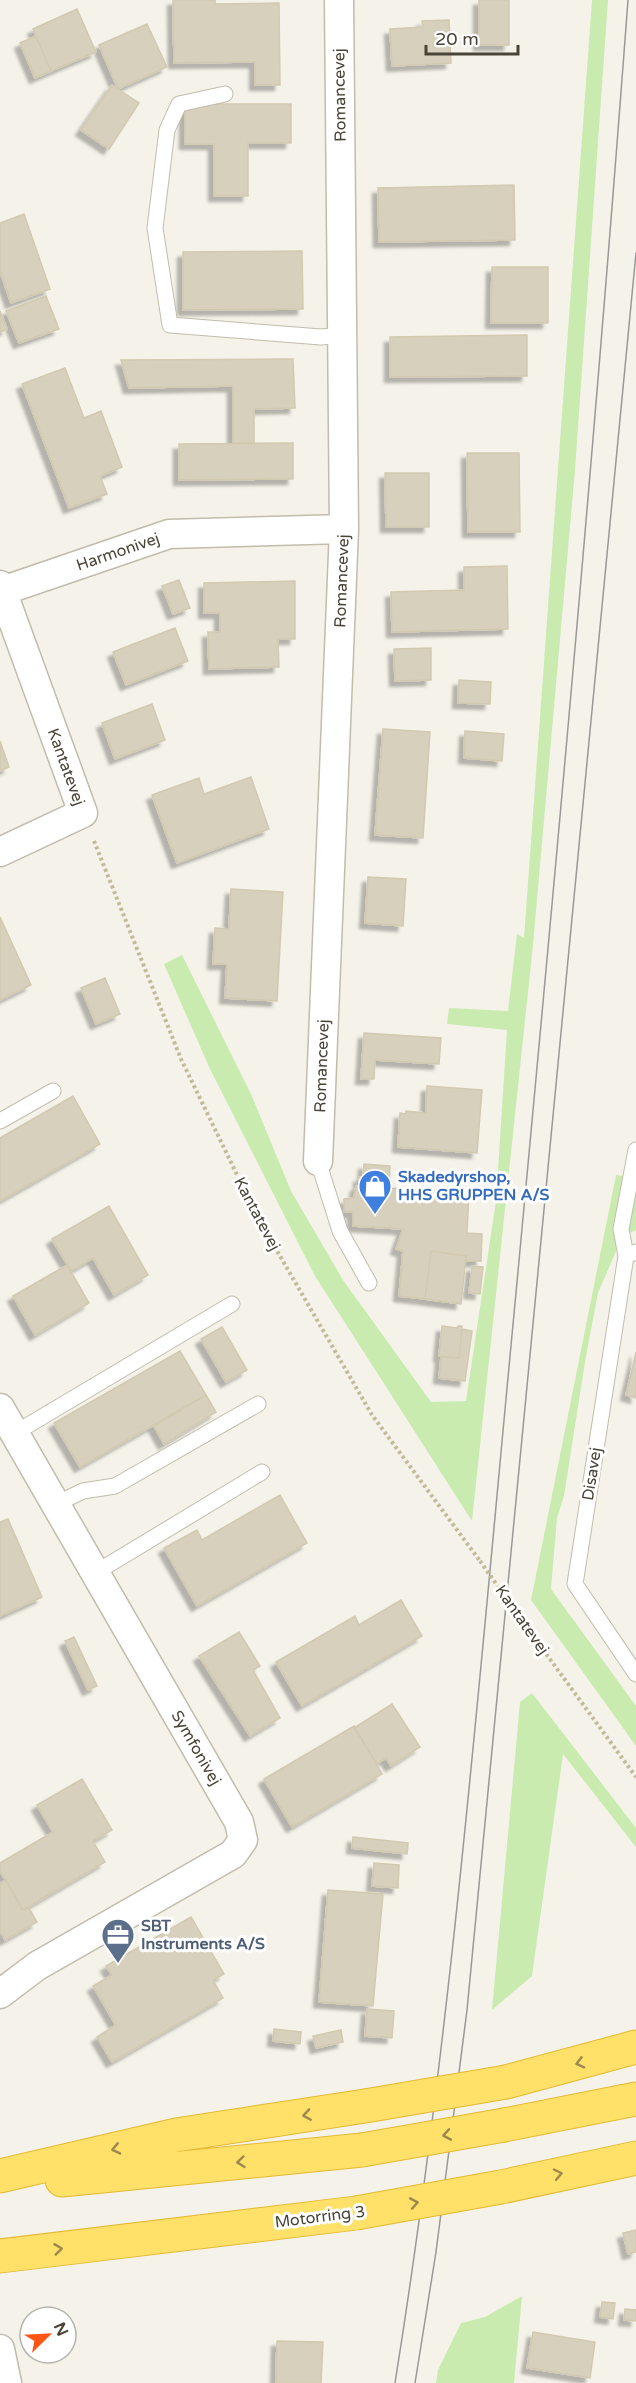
<svg xmlns="http://www.w3.org/2000/svg" width="636" height="2383" font-family="'Varela Round',sans-serif">
	<defs>
		<filter id="shadow"><feDropShadow dx="-5.5" dy="5.5" stdDeviation="1.5" flood-color="#0004"/></filter>
	</defs>
	<rect width="100%" height="100%" fill="#f5f3e9"/>
	<!-- green -->
	<path fill="#c9ebb0" d="M592 0H608L575 470 533 945 472 1521 315 1276 209 1067 164 964 182 955 251 1094 291 1191 343 1280 431 1402 466 1401 496 1201 507 1030 447 1024 449 1008 508 1011 517 934 524 938Z
		M616 1175 636 1178V1230L622 1237 598 1293 585 1362 564 1496 557 1518 551 1589 636 1706V1746L531 1600Z
		M532 1693 636 1828V1847L563 1754 532 1976 492 2010 520 1702Z
		M522 2296 514 2383H436L438 2370 461 2323 485 2317Z"/>
	<!-- building -->
	<path fill="#d7d0bd" stroke="#d2c9b0" stroke-width="1.5" filter="url(#shadow)" d="M173 0H215V4L279 3 280 85H255V62L174 63Z
		M479 0H509V45H479Z
		M77 9 96 52 51 71 33 29Z
		M449 20 451 63 392 66 390 29 423 27 422 21Z
		M147 24 167 67 118 89 99 45Z
		M36 36 51 71 35 78 20 43Z
		M112 85 139 103 109 149 81 130Z
		M185 104H291V143H248V196H214V144H185Z
		M514 185 515 240 379 242 378 188Z
		M24 214 50 289 11 303 0 271V223Z
		M302 251 303 309 183 310V252Z
		M492 267H548V323H491Z
		M46 296 59 329 19 343 6 311Z
		M0 311 7 329 0 332Z
		M527 335V376L390 377V337Z
		M293 359 295 408 254 409V443H233V386L129 388 121 360Z
		M65 368 84 418 101 411 122 467 100 476 107 494 69 508 22 384Z
		M293 443V479L179 480V444Z
		M467 453H519L520 532H468Z
		M385 473H429V527H386Z
		M507 566 508 629 392 632 391 592 464 590V567Z
		M179 580 190 608 173 614 162 586Z
		M295 581V639H278L279 667 209 669 208 632H220V613H204V583Z
		M175 628 188 661 126 685 113 652Z
		M431 648V680L395 681 394 649Z
		M459 680 491 682 490 704 458 703Z
		M152 704 165 740 115 759 102 723Z
		M383 729 430 732 423 838 375 835Z
		M465 731 504 734 502 761 464 758Z
		M0 741 9 767 0 771Z
		M251 777 269 829 177 863 152 795 199 778 204 794Z
		M368 877 406 879 403 926 365 923Z
		M231 889 283 892 277 1001 225 998 227 964H213L215 928 229 929Z
		M0 917 31 985 0 1000Z
		M105 978 120 1014 96 1024 81 988Z
		M364 1033 441 1038 439 1064 375 1060 374 1079H361Z
		M427 1086 482 1090 477 1153 398 1147 400 1113 406 1114V1111L426 1113Z
		M73 1096 100 1144 0 1201V1138Z
		M364 1164 390 1166 389 1188 469 1192 467 1233 482 1234 481 1261H466V1256L431 1251 425 1299 399 1296 403 1251 396 1249 403 1229 353 1226V1212H344V1199L354 1198 356 1186H359V1177H363Z
		M109 1206 148 1275 114 1295 93 1258 71 1271 52 1239Z
		M431 1251 466 1256 461 1304 425 1299Z
		M67 1265 89 1303 35 1335 13 1296Z
		M472 1266 483 1267 480 1294 469 1293Z
		M442 1326 457 1328 458 1326H462L459 1358 439 1356Z
		M222 1327 247 1370 226 1382 201 1339Z
		M462 1329 472 1331 465 1381 439 1378 441 1357 459 1358Z
		M180 1351 206 1395 80 1467 54 1423Z
		M636 1352V1398L626 1395Z
		M206 1395 216 1412 164 1444 154 1426Z
		M280 1495 307 1543 197 1606 164 1548 197 1530 202 1540Z
		M8 1519 42 1597 0 1616V1522Z
		M401 1600 422 1636 302 1706 276 1662 355 1616 359 1625Z
		M239 1632 260 1666 253 1670 280 1718 250 1736 199 1656Z
		M74 1637 97 1686 88 1690 65 1641Z
		M392 1704 420 1747 391 1766 386 1758 377 1764 354 1728Z
		M354 1726 382 1774 292 1827 264 1779Z
		M82 1779 112 1830 93 1841 105 1862 23 1910 0 1871V1863L53 1832 37 1805Z
		M353 1837 408 1843 407 1854 352 1848Z
		M374 1863 399 1865 398 1888 372 1886Z
		M6 1880 23 1910 29 1908 37 1922 5 1940 0 1931V1884Z
		M328 1890 383 1894 373 2006 319 2002Z
		M191 1917 224 1974 213 1980 223 1998 112 2062 97 2037 116 2025 93 1986 112 1975 106 1966Z
		M367 2009 394 2011 392 2038 365 2036Z
		M274 2029 301 2032 300 2044 273 2041Z
		M341 2030 343 2042 316 2048 313 2036Z
		M636 2230V2252L628 2254 623 2233Z
		M602 2302 615 2303 613 2319 600 2317Z
		M625 2309 636 2310V2321L624 2320Z
		M533 2332 595 2342 590 2378 527 2368Z
		M277 2341 323 2342 321 2383H276Z"/>
	<g fill="none" stroke-linecap="round" stroke-linejoin="round">
		<defs>
			<path id="service" d="M225 94 179 104 167 130 155 228 170 325 321 337 342 335
				M0 1121 53 1091
				M318 1161 340 1231 369 1283
				M636 1252 626 1256 575 1584 636 1674
				M626 1256 621 1229 636 1150
				M15 1433 232 1304
				M56 1504 83 1491 115 1486 258 1404
				M95 1573 262 1472"/>
			<path id="minor" d="M0 585 83 813 0 852
				M2 591 169 534 344 529
				M318 1161 344 529 339 0
				M0 1408 239 1822 243 1840 233 1854 37 1966 0 1994
				M0 2349 7 2383"/>
			<path id="motorway" d="M506 2082 636 2047
				M504 2125 636 2099
				M0 2176 176 2135 365 2106
				M62 2180 362 2150
				M501 2187 636 2158
				M0 2256 356 2213"/>
		</defs>
		<!-- service casing -->
		<use href="#service" stroke="#c1bcab" stroke-width="17"/>
		<!-- minor casing -->
		<use href="#minor" stroke="#c1bcab" stroke-width="31"/>
		<!-- motorway casing -->
		<use href="#motorway" stroke="#e4b933" stroke-width="35"/>
		<!-- path -->
		<path stroke="#c3ba9b" stroke-width="4" stroke-dasharray="3 3" stroke-linecap="butt" d="M94 841 181 1059 258 1218 372 1415 480 1561
			M525 1625 636 1777"/>
		<!-- service -->
		<use href="#service" stroke="#fff" stroke-width="15"/>
		<!-- minor -->
		<use href="#minor" stroke="#fff" stroke-width="28"/>
		<!-- motorway -->
		<use href="#motorway" stroke="#ffe069" stroke-width="33"/>
		<!-- tram -->
		<path stroke="#989898" stroke-width="1.5" d="M395 2383C449 2046 477 1706 509 1367 552 911 594 456 628 0
			M415 2383 436 2252 467 2010 636 253"/>
		<defs>
			<path id="motorway-bridge" d="M365 2106 506 2082
				M362 2150 504 2125
				M356 2213 501 2187"/>
		</defs>
		<!-- motorway-bridge casing -->
		<use href="#motorway-bridge" stroke="#e4b933" stroke-width="35" stroke-linecap="butt"/>
		<!-- path-bridge -->
		<path stroke="#c3ba9b" stroke-width="4" stroke-dasharray="3 3" stroke-linecap="butt" d="M480 1561 525 1625"/>
		<!-- motorway-bridge -->
		<use href="#motorway-bridge" stroke="#ffe069" stroke-width="33"/>
	</g>
	<!-- one-way arrows -->
	<defs><path id="oneway-chevron" d="M-2-3.5L2.5 0L-2 3.5" fill="none" stroke-width="1.6" stroke-linecap="round" stroke-linejoin="round" transform="scale(1.5)"/></defs>
	<g stroke="#9b8a4e">
		<use href="#oneway-chevron" transform="translate(580 2063) rotate(165)"/>
		<use href="#oneway-chevron" transform="translate(307 2115) rotate(171)"/>
		<use href="#oneway-chevron" transform="translate(447 2135) rotate(170)"/>
		<use href="#oneway-chevron" transform="translate(116 2149) rotate(167)"/>
		<use href="#oneway-chevron" transform="translate(241 2162) rotate(174)"/>
		<use href="#oneway-chevron" transform="translate(558 2174) rotate(-12)"/>
		<use href="#oneway-chevron" transform="translate(414 2203) rotate(-10)"/>
		<use href="#oneway-chevron" transform="translate(58 2249) rotate(-7)"/>
	</g>
	<!-- icons -->
	<defs>
		<symbol id="shop-pin" viewBox="-11 -11 22 30"><path d="M0 17L-7.5 6A9.5 9.5 0 1 1 7.5 6Z" fill="#3f7fe0" stroke="#fff"/><path d="M-5-2.5h2.3a2.7 3.5 0 0 1 5.4 0H5L5.5 6h-11ZM-1.5-2.5h3a1.5 2.3 0 0 0-3 0Z" fill="#fff"/></symbol>
		<symbol id="office-pin" viewBox="-11 -11 22 30"><path d="M0 17L-7.5 6A9.5 9.5 0 1 1 7.5 6Z" fill="#5c6f8a" stroke="#fff"/><path d="M-6-3h4V-5.5h4V-3h4V5H-6ZM-1-4.5V-3h2v-1.5ZM-6 0V1H6V0Z" fill="#fff"/></symbol>
	</defs>
	<g fill-rule="evenodd">
		<use href="#shop-pin" x="356" y="1167" width="38" height="52"/>
		<use href="#office-pin" x="99" y="1916" width="38" height="52"/>
	</g>
	<g text-anchor="middle" dominant-baseline="central" stroke-width="6" stroke-linejoin="round" paint-order="stroke">
		<!-- street labels -->
		<g font-size="16" fill="#494437" stroke="#fff">
			<text transform="translate(340 95) rotate(-91)">Romancevej</text>
			<text transform="translate(118 552) rotate(-19)">Harmonivej</text>
			<text transform="translate(342 581) rotate(-88)">Romancevej</text>
			<text transform="translate(66 767) rotate(70)">Kantatevej</text>
			<text transform="translate(322 1066) rotate(-88)">Romancevej</text>
			<text transform="translate(257 1214) rotate(62)">Kantatevej</text>
			<text transform="translate(592 1474) rotate(-81)">Disavej</text>
			<text transform="translate(522 1620) rotate(55)">Kantatevej</text>
			<text transform="translate(196 1748) rotate(60)">Symfonivej</text>
			<text transform="translate(320 2217) rotate(-7)">Motorring 3</text>
		</g>
		<!-- shop labels -->
		<g font-size="16" font-weight="bold" fill="#366cbe" stroke="#fff" text-anchor="start">
			<text x="398" y="1177">Skadedyrshop,<tspan x="398" dy="18">HHS GRUPPEN A/S</tspan></text>
		</g>
		<!-- service labels -->
		<g font-size="16" font-weight="bold" fill="#4e5e75" stroke="#fff" text-anchor="start">
			<text x="141" y="1926">SBT<tspan x="141" dy="18">Instruments A/S</tspan></text>
		</g>
	</g>
	<!-- north arrow -->
	<g transform="translate(48 2335) rotate(66)"><circle r="28" fill="#ffffff" stroke="#b6b4af" stroke-width="1.5"/>
	<path d="M0-4.5L10 22L0 15L-10 22Z" fill="#ff5615"/>
	<text y="-9" font-size="16" font-weight="bold" text-anchor="middle" fill="#494437">N</text>
	</g>
	<!-- scale -->
	<path d="M426 45v9h92v-9" fill="none" stroke="#494437" stroke-width="3"/>
	<text x="435" y="45" font-size="18" fill="#494437" stroke="#ffffff" stroke-width="4.5" paint-order="stroke">20 m</text>
</svg>
